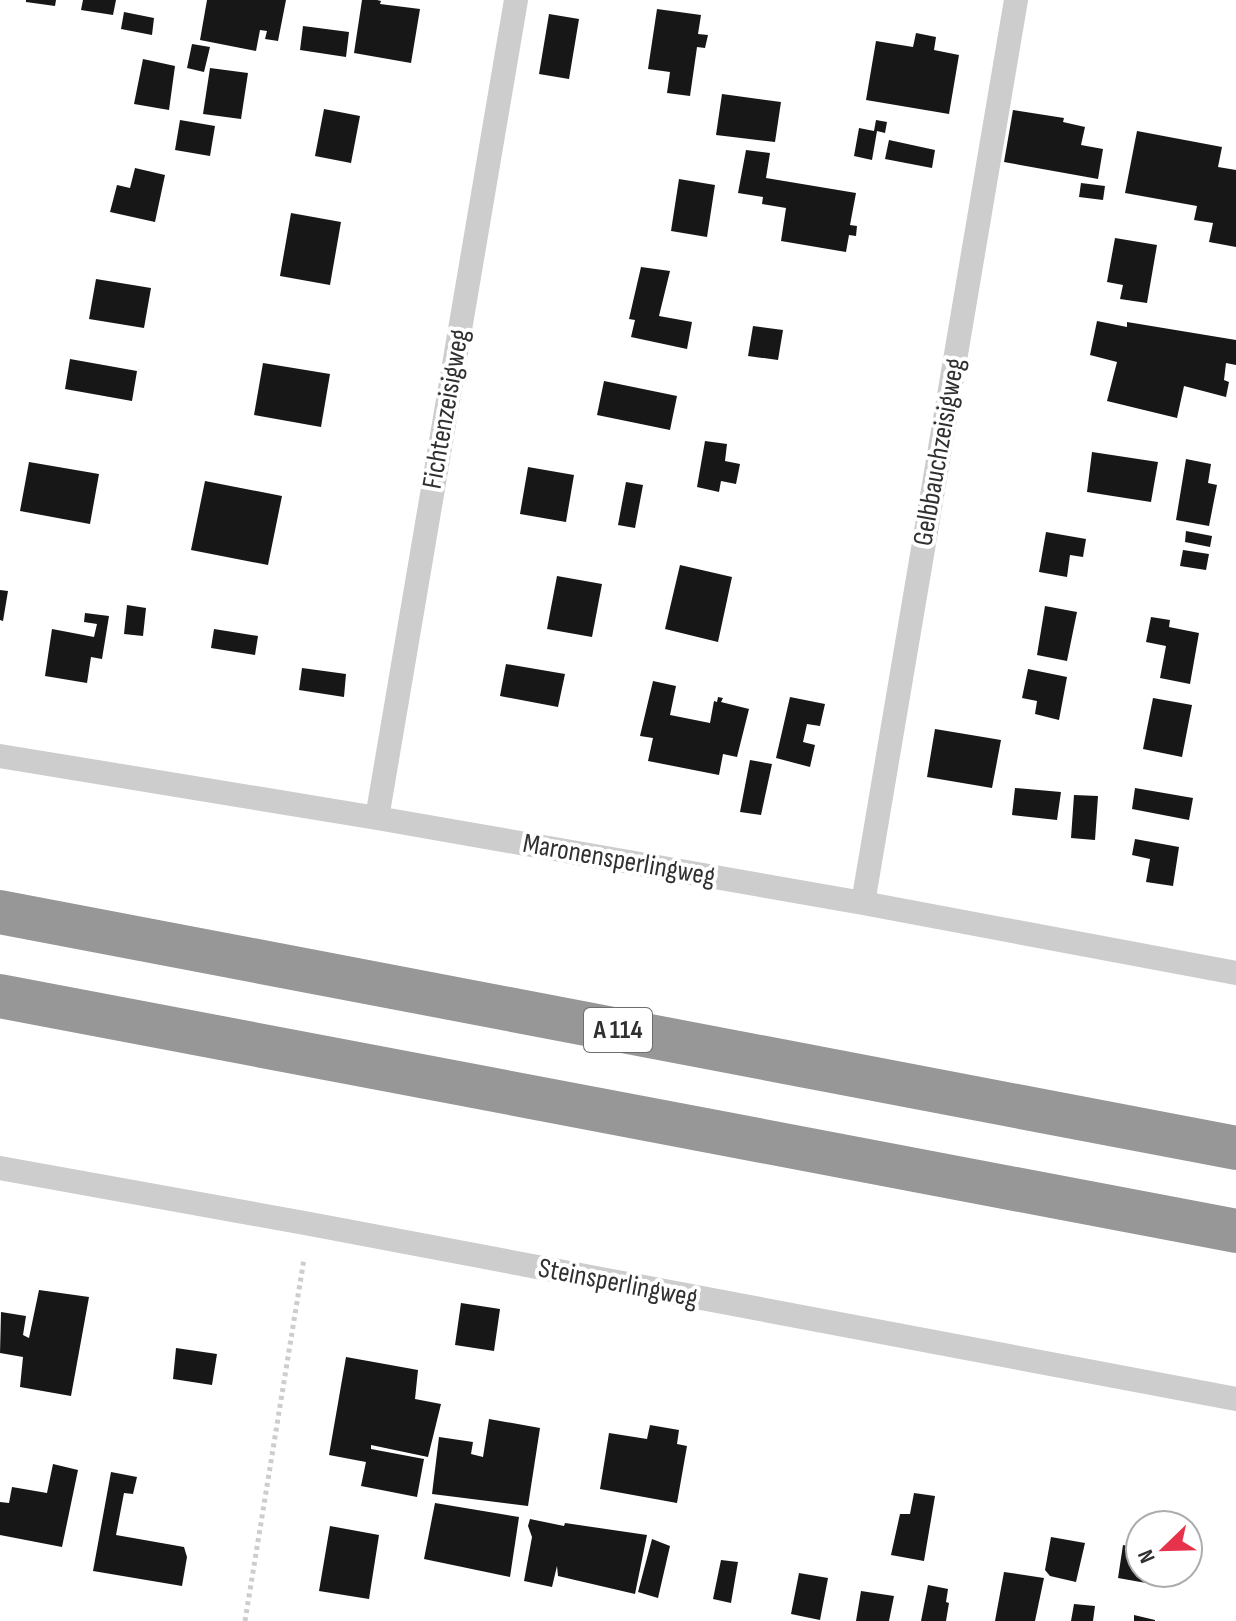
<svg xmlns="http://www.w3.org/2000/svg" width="1236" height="1621" font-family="'Sofia Sans Condensed',sans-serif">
	<rect width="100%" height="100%" fill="#fff"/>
	<!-- building -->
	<path fill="#171717" d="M26 0H56L55 6 26 2Z
		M83 0H116L113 15 81 10Z
		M207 0H286L278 41 265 39 267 31 260 30 256 51 200 40Z
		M362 0H377L381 1 380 4 420 9 411 63 354 53Z
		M657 9 701 15 698 34 708 35 705 48 697 47 690 96 667 93 670 72 648 69Z
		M124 12 154 18 152 35 121 29Z
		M549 14 579 19 569 79 539 74Z
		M303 26 349 32 346 57 300 50Z
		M916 33 936 37 934 50 959 55 949 114 866 100 876 41 913 47Z
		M192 44 210 47 204 72 187 68Z
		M143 59 175 66 169 110 134 104Z
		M210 68 248 73 241 119 203 114Z
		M722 94 781 102 775 142 716 135Z
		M324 109 360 116 351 163 315 156Z
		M1013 110 1064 118 1063 122 1085 127 1081 145 1103 149 1098 179 1004 162Z
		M180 120 215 126 210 156 175 150Z
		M876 120 887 122 885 133 877 131 872 160 854 156 859 128 874 131Z
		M1137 131 1222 147 1218 167 1236 170V247L1209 242 1213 223 1194 220 1197 206 1125 193Z
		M889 140 935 150 932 168 885 159Z
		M746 150 770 153 766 178 856 193 850 225 857 226 856 236 849 235 846 252 781 241 786 208 762 204 763 197 738 193Z
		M135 168 165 175 155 222 110 212 117 185 130 188Z
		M679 179 715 185 707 237 671 231Z
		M1081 183 1105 186 1103 200 1079 197Z
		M291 213 341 222 330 285 280 276Z
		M1115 238 1157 245 1147 303 1120 299 1123 285 1107 282Z
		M641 267 670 271 659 316 692 322 687 349 631 337 635 320 629 319Z
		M96 279 151 288 144 328 89 319Z
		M1097 321 1127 327V322L1236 340V365L1226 363 1224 380 1229 382 1226 397 1184 386 1177 418 1107 401 1117 362 1090 355Z
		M753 326 783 330 778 360 748 356Z
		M70 359 137 371 132 401 65 389Z
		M263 363 330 374 321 427 254 415Z
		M604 381 677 396 670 430 597 415Z
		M705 441 727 444 725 461 740 464 736 484 721 481 719 492 697 487Z
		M1092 452 1158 462 1151 502 1087 492Z
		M1186 459 1211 464 1208 483 1217 485 1209 526 1176 520Z
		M29 462 99 474 90 524 20 511Z
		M528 467 574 475 566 522 520 514Z
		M205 481 282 496 268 565 191 550Z
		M626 482 643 485 635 528 618 525Z
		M1186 531 1212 536 1210 547 1185 542Z
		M1046 532 1086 539 1083 557 1070 555 1067 577 1039 572Z
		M1183 550 1209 554 1206 570 1180 566Z
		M680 565 732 577 718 642 665 629Z
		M557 576 602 584 592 637 547 629Z
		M0 590 8 591 3 621 0 620Z
		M127 605 146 608 143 636 124 634Z
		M1045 606 1077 612 1067 661 1037 655Z
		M85 613 109 616 102 659 91 657 87 683 45 676 52 629 94 637 97 624 84 622Z
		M1151 617 1170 620 1169 627 1199 633 1190 684 1160 678 1166 646 1146 642Z
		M214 629 258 636 255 655 211 648Z
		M506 664 565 674 558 707 500 696Z
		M302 668 346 674 344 697 299 690Z
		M1028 669 1067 677 1059 720 1035 714 1037 701 1022 698Z
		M653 681 676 686 670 715 710 723 714 701 717 702 718 697 723 698 721 702 749 709 737 757 723 754 719 775 648 761 653 738 640 736Z
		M790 697 825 704 820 726 807 724 803 742 815 745 810 767 776 758Z
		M1153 698 1192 705 1182 757 1143 749Z
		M935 729 1001 740 992 788 927 777Z
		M750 760 772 764 761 815 740 812Z
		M1015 788 1061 792 1057 820 1012 815Z
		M1135 788 1193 798 1189 820 1132 809Z
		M1074 795 1098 796 1095 840 1071 838Z
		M1135 839 1179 847 1173 886 1146 882 1150 859 1132 855Z
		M39 1290 89 1297 71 1396 20 1387 23 1357 0 1353 1 1312 26 1316 23 1335 29 1338Z
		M461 1303 500 1309 494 1351 455 1345Z
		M176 1348 217 1354 212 1385 173 1379Z
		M346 1357 418 1370 415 1399 441 1404 428 1457 371 1445V1449L424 1459 417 1497 361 1486 366 1462 329 1455Z
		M489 1419 540 1428 528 1506 432 1494 439 1437 473 1442 471 1454 483 1457Z
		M650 1425 679 1430 677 1444 687 1446 677 1503 600 1489 609 1433 647 1439Z
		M53 1464 78 1470 62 1547 0 1535V1502L9 1503 12 1487 47 1493Z
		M111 1472 137 1477 133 1494 124 1493 116 1535 184 1547 187 1557 182 1586 93 1571Z
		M914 1493 935 1496 924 1561 891 1555 900 1514H910Z
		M435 1503 519 1517 510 1577 424 1559Z
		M530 1519 564 1526 565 1523 647 1535 635 1594 558 1576 557 1566 552 1587 524 1581 532 1537 528 1526Z
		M330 1526 379 1535 369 1599 319 1591Z
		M1051 1537 1085 1543 1076 1582 1050 1576 1045 1570Z
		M652 1539 670 1546 658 1598 638 1592Z
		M1123 1545 1140 1549V1573H1164L1163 1586 1118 1578Z
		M721 1560 738 1562 731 1603 713 1599Z
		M1004 1572 1044 1578 1035 1621H995Z
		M799 1573 828 1578 820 1620 791 1614Z
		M928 1585 948 1589 946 1602 949 1603 946 1621H921Z
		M861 1591 894 1596 889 1621H856Z
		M1074 1604 1095 1606 1093 1621H1071Z
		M1134 1615 1155 1620V1621H1134Z"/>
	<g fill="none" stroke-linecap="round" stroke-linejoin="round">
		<!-- path -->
		<path stroke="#cdcdcd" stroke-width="5" stroke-dasharray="4 4" stroke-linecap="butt" d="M245 1621 304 1259"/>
		<!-- service -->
		<path stroke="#cdcdcd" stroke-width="24" d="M0 756 377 818 863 903 1236 973
			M377 818 516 0
			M863 903 1016 0
			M0 1168 310 1224 1236 1399"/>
		<!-- motorway -->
		<path stroke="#979797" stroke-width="44" d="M0 912 1236 1148
			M0 996 1236 1231"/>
	</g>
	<g text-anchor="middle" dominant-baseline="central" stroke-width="8" stroke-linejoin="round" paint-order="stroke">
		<!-- shield labels -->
		<rect fill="#fff" stroke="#6e6e6e" stroke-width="2" x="584" y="1008" width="68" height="44" rx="6"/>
		<g font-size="26" font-weight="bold" fill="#303030">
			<text x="618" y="1030">A 114</text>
		</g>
		<!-- street labels -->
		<g font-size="28" fill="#303030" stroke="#fff">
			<text transform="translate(446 409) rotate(-80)">Fichtenzeisigweg</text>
			<text transform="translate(939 452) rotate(-80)">Gelbbauchzeisigweg</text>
			<text transform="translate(619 860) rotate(10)">Maronensperlingweg</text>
			<text transform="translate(618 1283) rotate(11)">Steinsperlingweg</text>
		</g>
	</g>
	<!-- north arrow -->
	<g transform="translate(1164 1549) rotate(247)"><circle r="38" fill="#ffffff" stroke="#acacac" stroke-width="2"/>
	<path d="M0-6L14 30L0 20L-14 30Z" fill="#e6324a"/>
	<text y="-12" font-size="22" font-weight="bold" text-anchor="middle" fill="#303030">N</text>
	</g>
</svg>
